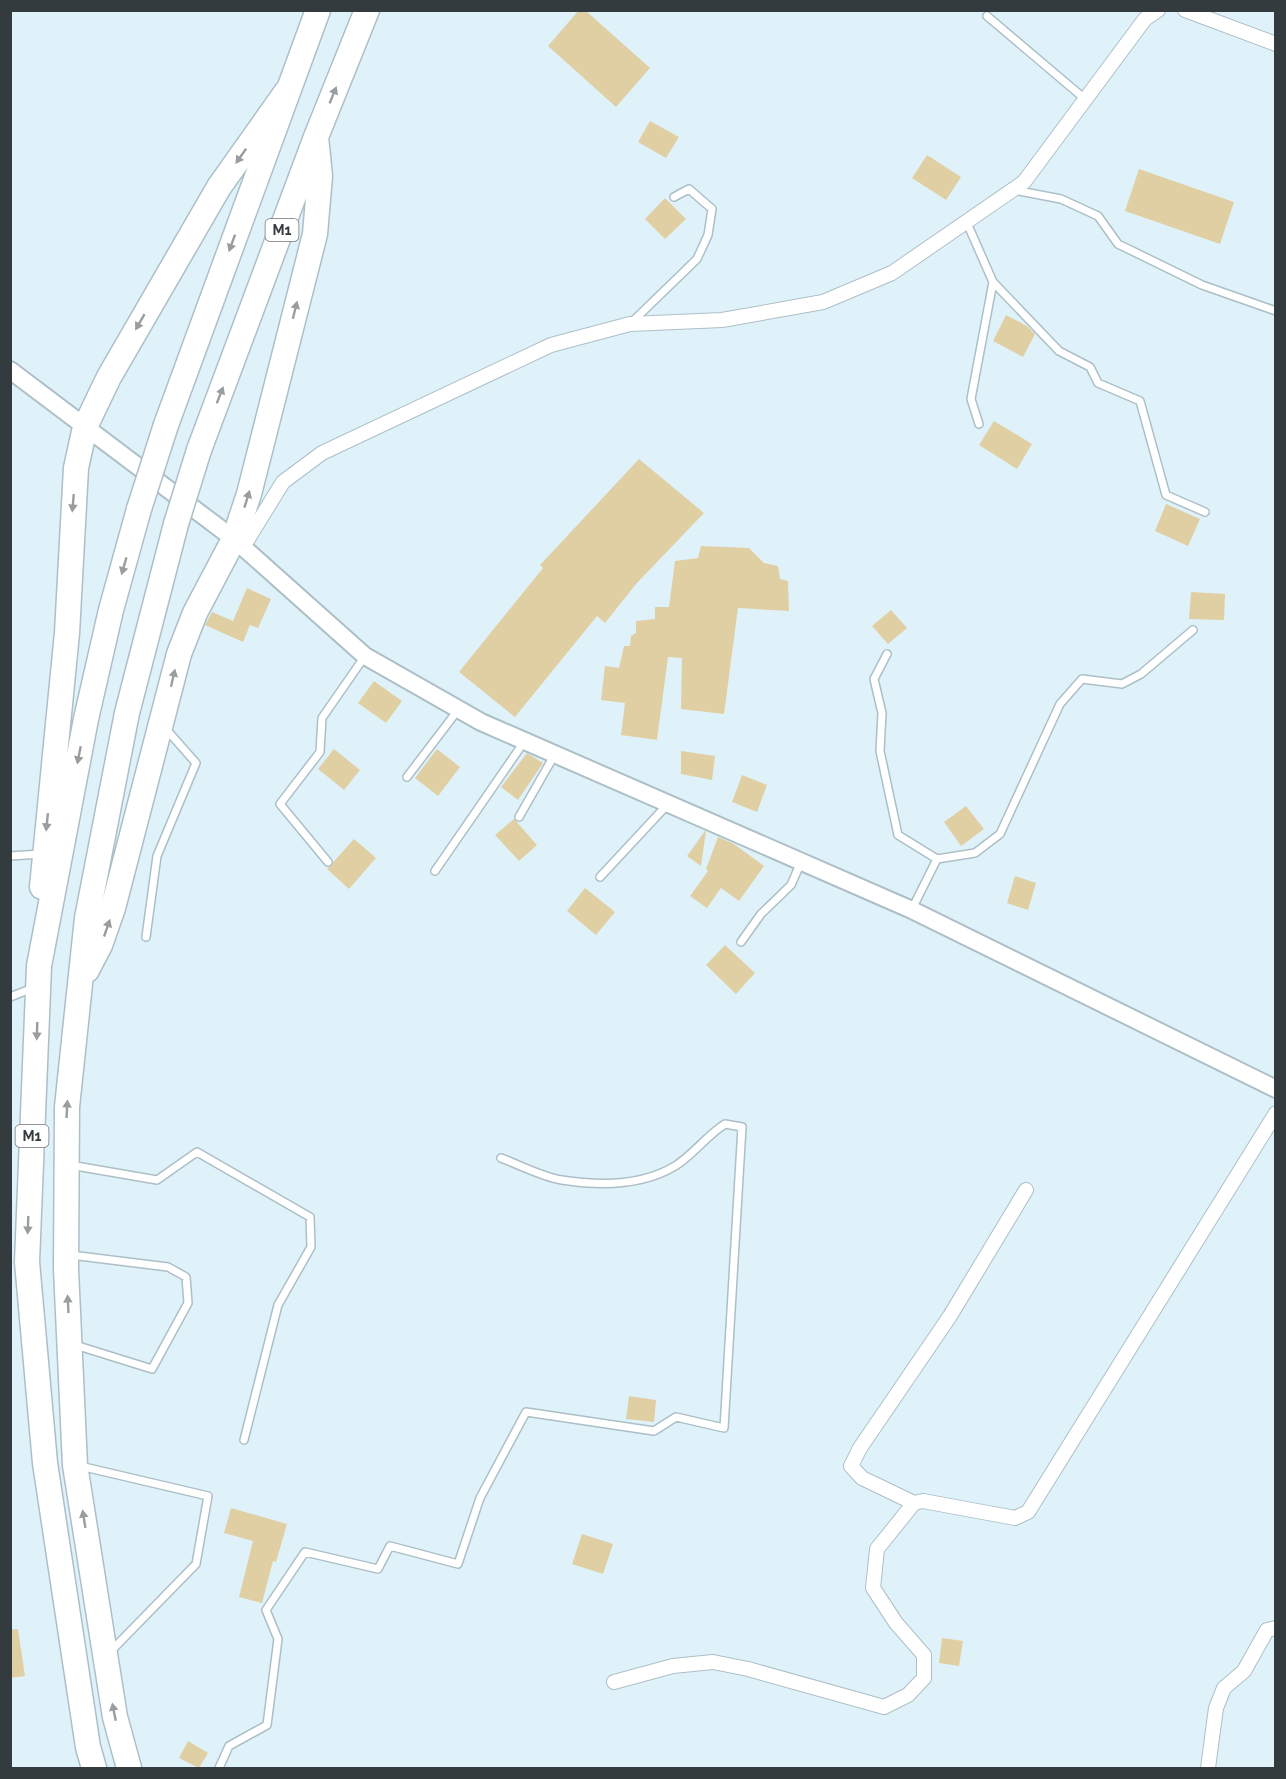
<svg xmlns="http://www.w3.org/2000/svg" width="1286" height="1779" font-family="Raleway,sans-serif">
	<rect width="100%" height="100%" fill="#dff2fa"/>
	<!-- building -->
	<path fill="#e1cfa4" d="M579 10H585L650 68 616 107 548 46Z
		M650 121 679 137 666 158 638 142Z
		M927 155 961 177 946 200 912 178Z
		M1139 169 1234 202 1220 244 1125 211Z
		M665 198 686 219 665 239 645 219Z
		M1006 315 1027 326 1035 334 1023 357 993 341Z
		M994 421 1032 444 1017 469 979 445Z
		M639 459 704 513 636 584 605 623 597 616 515 717 459 672 543 568 540 565Z
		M1166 504 1200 519 1188 546 1155 531Z
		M701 546 749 548 764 563 778 566 780 579 788 581 789 611 738 608 724 714 681 709 682 658 668 657 657 740 621 735 625 703 601 700 605 666 619 668 624 646H630L631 636 636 633V621L655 619V607H669L675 561 698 558Z
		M247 588 271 599 258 628 250 625 243 642 205 625 212 612 233 621Z
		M1191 592 1225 594 1224 620 1189 619Z
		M891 610 907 628 888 644 872 626Z
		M374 681 402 701 386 723 358 703Z
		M334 749 360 770 344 790 318 769Z
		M437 749 460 767 438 796 415 778Z
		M681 751 715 756 712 780 681 774Z
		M527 753 543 763 518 800 501 787Z
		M742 775 767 785 757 812 732 802Z
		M966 806 984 829 961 846 944 822Z
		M514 819 537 845 519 861 495 835Z
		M705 831H706L701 866 687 856Z
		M718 837 734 844 764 866 739 901 721 888 707 908 690 896 708 871 706 869Z
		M354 839 376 858 349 889 327 869Z
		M1015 876 1036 883 1028 910 1007 903Z
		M585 888 615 912 596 935 567 911Z
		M725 945 755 973 736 994 706 965Z
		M629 1396 656 1400 654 1422 626 1419Z
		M231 1508 287 1524 276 1562 273 1561 262 1603 239 1597 253 1541 224 1533Z
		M582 1534 613 1544 603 1574 572 1564Z
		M18 1629 25 1676 10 1678V1630Z
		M942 1638 963 1641 959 1666 939 1663Z
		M188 1741 208 1753 199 1768 179 1758Z"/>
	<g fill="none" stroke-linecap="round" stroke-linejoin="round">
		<defs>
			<path id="service" d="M987 16 1085 99
				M1014 190 1061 199 1098 216 1118 244 1202 285 1276 311
				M967 223 993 282 1059 351 1090 367 1098 383 1140 401 1166 495 1205 512
				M632 322 697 259 708 235 712 209 689 189 674 197
				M979 424 971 399 993 282
				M887 654 874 679 882 713 880 751 898 835 937 859
				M407 777 458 710
				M519 817 555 754
				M10 856 41 854
				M328 862 280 804 320 752 322 718 365 656
				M435 871 524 742
				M600 877 668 804
				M912 909 937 859 975 853 1000 834 1060 704 1082 679 1122 684 1141 674 1193 630
				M146 937 157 856 196 763 166 729
				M741 942 761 914 791 885 801 862
				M10 997 33 988
				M70 1165 157 1180 197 1152 310 1217 311 1247 278 1305 244 1440
				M71 1255 168 1267 186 1277 188 1303 152 1369 75 1345
				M80 1466 208 1496 196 1564 111 1651
				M219 1768 229 1746 267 1725 278 1639 266 1610 305 1552 378 1569 390 1546 458 1564 480 1498 526 1412 654 1431 676 1417 724 1428 742 1127 725 1124C706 1136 692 1156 675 1166 642 1186 600 1186 562 1180 542 1177 520 1165 501 1158"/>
			<path id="minor" d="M1185 10 1276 44
				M243 547 283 482 322 453 551 345 630 324 722 320 823 302 892 273 1024 182 1145 19 1158 10
				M1026 1190 950 1316 860 1448 851 1466 862 1478 914 1503 923 1501 1015 1518 1028 1512 1276 1113
				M614 1682 673 1666 713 1662 748 1669 884 1707 908 1695 924 1678V1655L896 1623 873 1588 877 1549 914 1503
				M1208 1768 1216 1708 1224 1688 1244 1671 1267 1630 1276 1628"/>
			<path id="tertiary" d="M10 370 234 539 365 656 481 722 912 910 1276 1089"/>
			<path id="motorway" d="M166 425 318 10
				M199 450 316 137 367 10
				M42 887 67 633 76 468 85 427 109 377 219 187 287 91
				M87 970 100 945 113 908 179 654 195 613 234 539 249 494 315 234 320 176 316 137
				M94 1768 88 1747 45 1463 27 1262 39 966 86 719 111 610 139 509
				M129 1768 115 1717 75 1465 66 1269 67 1107 87 918 127 713 176 524"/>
		</defs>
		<!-- service casing -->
		<use href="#service" stroke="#adbfc6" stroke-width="10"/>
		<!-- minor casing -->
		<use href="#minor" stroke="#adbfc6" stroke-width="16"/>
		<!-- tertiary casing -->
		<use href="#tertiary" stroke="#adbfc6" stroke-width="20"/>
		<!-- motorway casing -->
		<use href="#motorway" stroke="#adbfc6" stroke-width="27"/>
		<!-- service -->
		<use href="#service" stroke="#fff" stroke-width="7"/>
		<!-- minor -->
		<use href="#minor" stroke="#fff" stroke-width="14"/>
		<!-- tertiary -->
		<use href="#tertiary" stroke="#fff" stroke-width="16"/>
		<!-- motorway -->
		<use href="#motorway" stroke="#fff" stroke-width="24"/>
		<defs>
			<path id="motorway-bridge" d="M139 509 166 425
				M176 524 199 450"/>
		</defs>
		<!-- motorway-bridge casing -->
		<use href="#motorway-bridge" stroke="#adbfc6" stroke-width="27" stroke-linecap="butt"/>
		<!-- motorway-bridge -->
		<use href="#motorway-bridge" stroke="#fff" stroke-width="24"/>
	</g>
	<!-- one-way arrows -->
	<defs><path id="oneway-solid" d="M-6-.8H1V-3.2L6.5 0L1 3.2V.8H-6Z" transform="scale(1.5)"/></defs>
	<g fill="#999d9e">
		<use href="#oneway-solid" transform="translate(333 95) rotate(-68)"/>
		<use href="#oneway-solid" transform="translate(241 156) rotate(125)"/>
		<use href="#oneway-solid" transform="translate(232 243) rotate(110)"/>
		<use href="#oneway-solid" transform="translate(295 310) rotate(-76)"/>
		<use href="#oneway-solid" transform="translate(140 322) rotate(120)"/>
		<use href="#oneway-solid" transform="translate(220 395) rotate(-69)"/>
		<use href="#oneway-solid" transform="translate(247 499) rotate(-73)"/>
		<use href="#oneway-solid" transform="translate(73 503) rotate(95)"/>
		<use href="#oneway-solid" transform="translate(124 566) rotate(106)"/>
		<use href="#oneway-solid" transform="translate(173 678) rotate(-77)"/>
		<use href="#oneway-solid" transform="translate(79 755) rotate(101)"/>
		<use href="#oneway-solid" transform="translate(47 822) rotate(96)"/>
		<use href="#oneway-solid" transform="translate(107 928) rotate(-71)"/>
		<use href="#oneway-solid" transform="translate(37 1031) rotate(92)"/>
		<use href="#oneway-solid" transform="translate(67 1109) rotate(-87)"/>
		<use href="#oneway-solid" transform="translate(28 1225) rotate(92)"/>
		<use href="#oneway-solid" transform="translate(68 1304) rotate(-93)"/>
		<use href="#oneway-solid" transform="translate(84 1519) rotate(-99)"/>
		<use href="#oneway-solid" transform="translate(114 1712) rotate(-101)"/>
	</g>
	<g text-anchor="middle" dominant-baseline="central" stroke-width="4.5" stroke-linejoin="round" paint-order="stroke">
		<!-- shield labels -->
		<g fill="#fff" stroke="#707678" stroke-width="1.5">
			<rect x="265.5" y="219" width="33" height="22" rx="4.5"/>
			<rect x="15.5" y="1125" width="33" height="22" rx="4.5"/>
		</g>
		<g font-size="14" font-weight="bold" fill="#333b3e">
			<text x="282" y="230">M1</text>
			<text x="32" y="1136">M1</text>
		</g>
	</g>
	<!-- border -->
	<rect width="1286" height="1779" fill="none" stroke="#333b3e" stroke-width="24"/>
</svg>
